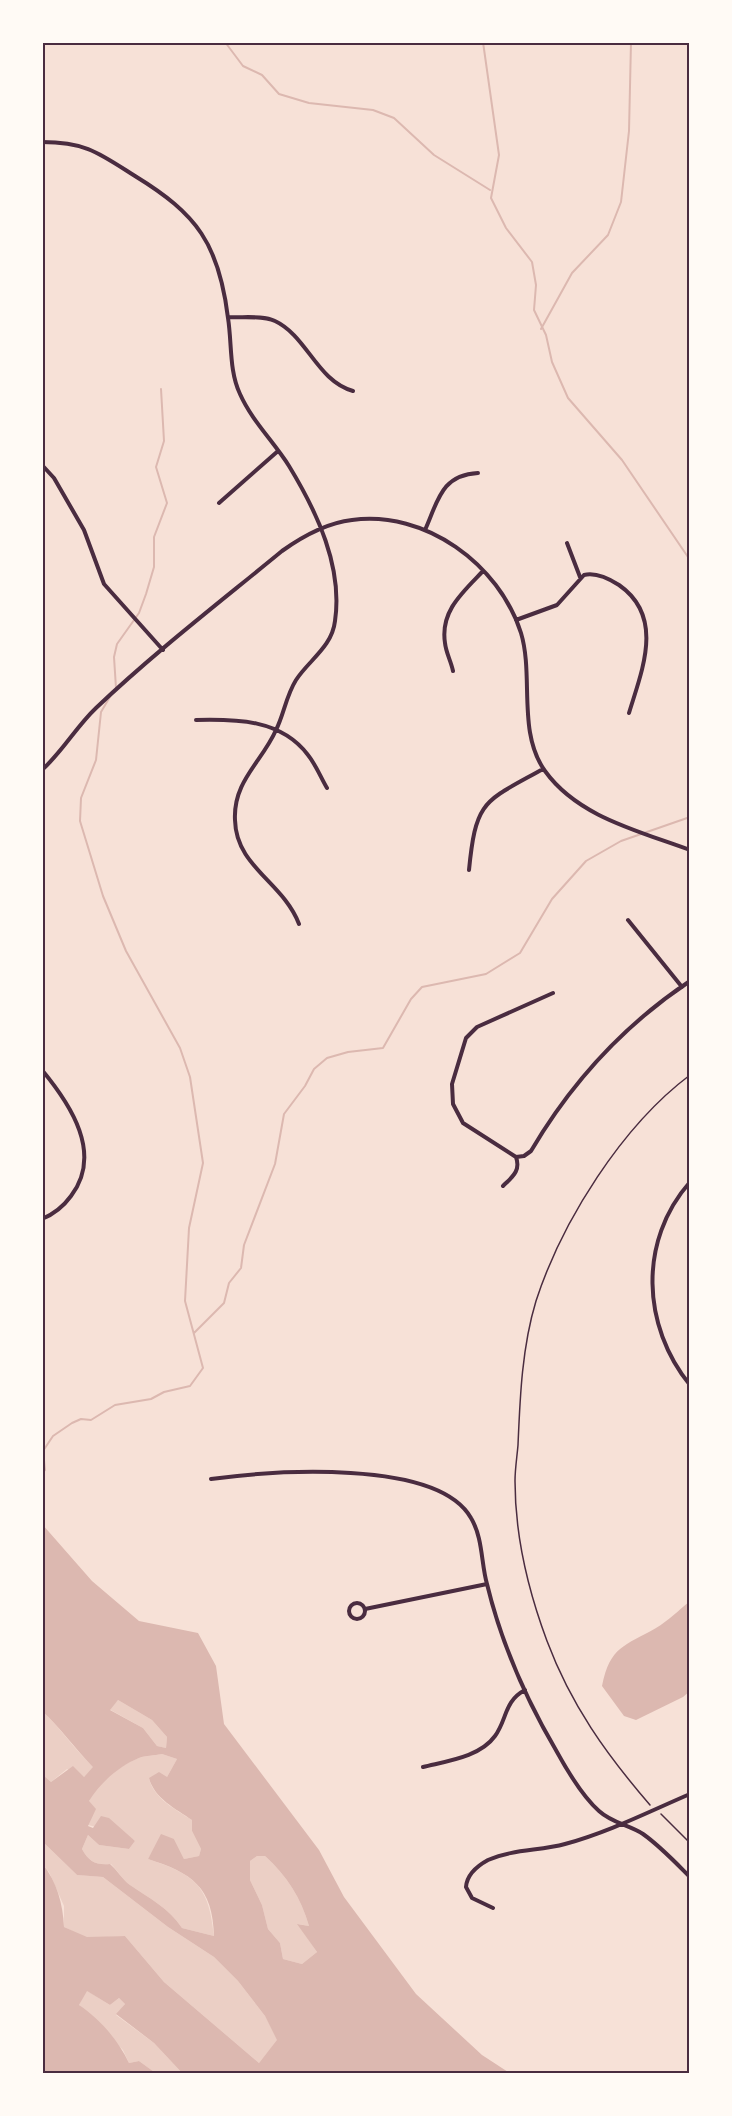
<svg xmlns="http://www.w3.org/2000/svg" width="732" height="2116" viewBox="0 0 732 2116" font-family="Roboto,sans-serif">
<rect width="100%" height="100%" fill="#f7e1d7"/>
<!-- green -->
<path fill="#ebcfc5" d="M118 1700 152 1720 167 1737 166 1748 157 1746 143 1728 109 1709Z
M42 1711C61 1728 74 1750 94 1767L84 1777 67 1769 51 1782 42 1774Z
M162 1754 177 1759 167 1777 149 1778C153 1798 176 1810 192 1820V1831L201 1849 199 1856 184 1859 174 1839 160 1840 148 1859C196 1875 209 1886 214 1936L182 1928C169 1908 149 1898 130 1885 123 1880 117 1870 111 1864 96 1865 89 1862 82 1849L88 1835 99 1845 129 1849 135 1841 125 1834 88 1825C88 1818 87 1808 89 1801 95 1783 122 1764 139 1758 146 1755 154 1756 162 1754Z
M42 1841 77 1875 103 1877 168 1927 214 1957 238 1981 265 2016 278 2040 259 2063 164 1982 125 1936 87 1938 64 1927V1906L49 1872 42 1863Z
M257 1856H265C287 1876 301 1898 309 1926L298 1924 317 1952 302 1964 283 1959 280 1943 268 1929 262 1905 250 1880V1861Z
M86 1990 110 2005 119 1998 125 2004 116 2015 154 2043 183 2074H157L139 2061 129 2063 123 2050 79 2005Z"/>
<!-- water -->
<path fill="#dcb8b0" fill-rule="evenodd" d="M42 1524 92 1581 139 1621 198 1633 216 1666 224 1724 319 1850 344 1897 416 1994 482 2055 511 2074H183L154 2043 116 2014 125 2004 119 1998 110 2005 87 1991 79 2005C100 2019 118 2040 129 2063L139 2061 157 2074H42V1863C57 1882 63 1904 64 1927L87 1937 125 1936 164 1982 259 2063 277 2040 265 2016 238 1981 214 1957 168 1927 103 1877 77 1875 42 1841V1774L51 1782 73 1766 84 1777 93 1767C75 1749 61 1728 42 1711ZM118 1700 152 1720 167 1737 166 1748 157 1746 143 1728 110 1710ZM162 1754 177 1759 167 1777 159 1772 149 1778C154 1798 176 1809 192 1820V1831L201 1849 199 1856 184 1859 174 1839 161 1834 148 1859C192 1873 213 1887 214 1936L182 1928C169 1908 149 1898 130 1885 123 1880 117 1870 110 1864 96 1865 89 1862 82 1849L88 1835 99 1845 129 1849 135 1841 109 1818 101 1816 93 1828 88 1826 96 1809 89 1801C100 1783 119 1766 139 1758 146 1755 154 1756 162 1754ZM257 1856H265C287 1876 301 1898 309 1926L297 1924 317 1952 302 1964 283 1959 280 1943 268 1929 262 1905 250 1880V1861Z
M690 1601V1691L683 1697 636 1720 624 1716 602 1686C610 1646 625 1646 656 1628 668 1621 679 1610 690 1601Z"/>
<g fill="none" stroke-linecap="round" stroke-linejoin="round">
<!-- stream -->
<path stroke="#dcb8b0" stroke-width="2" d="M225 42 243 66 262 75 279 94 309 103 373 110 394 118 434 155 490 190
M483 42 499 155 491 198 506 228 532 262 536 285 534 310 546 335 552 362 568 398 622 460 690 560
M541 329 572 273 608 235 621 202 629 131 631 42
M116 688 114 657 117 644 139 613 146 594 154 567V537L167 503 156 467 164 441 161 389
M194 1333 224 1303 229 1283 241 1268 244 1245 275 1164 284 1114 305 1086 314 1069 327 1058 348 1052 383 1048 411 999 422 987 486 974 520 953 552 899 586 861 621 841 690 817
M42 1474 45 1470 43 1451 53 1436 72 1423 81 1419 91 1420 115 1405 151 1399 164 1392 190 1386 203 1368 185 1301 189 1228 203 1163 190 1077 180 1048 126 951 103 896 80 821 81 798 96 760 101 712 111 695"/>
<!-- path -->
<path stroke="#4a2c40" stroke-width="1.5" d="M650 1805C606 1754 571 1705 547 1641 528 1590 515 1535 515 1481 515 1469 517 1457 518 1445 520 1397 522 1347 536 1301 562 1221 622 1126 690 1075
M661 1814 690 1843"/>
<!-- minor -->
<path stroke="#4a2c40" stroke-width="4" d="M42 142C86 142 99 153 135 176 197 214 219 244 228 318 232 343 229 371 240 394 252 421 274 442 289 466 317 512 343 567 335 621 332 647 309 660 296 680 286 696 284 714 276 730 262 762 233 781 235 820 236 867 283 882 299 924
M228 317C242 318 263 315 275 321 307 336 317 381 353 391
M42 465 54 478 84 530 104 584 163 650
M219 503 278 451
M425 530C438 501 441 475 478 473
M567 543 580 577
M516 620 557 605 584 575C596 572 608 578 619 585 665 617 642 670 629 713
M453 671C451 661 446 653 445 643 440 611 463 592 483 571
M196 720C236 719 281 719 308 755 316 765 321 778 327 788
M42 770C63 751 76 727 96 708 155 652 220 602 282 551 303 536 326 523 352 520 425 510 499 564 521 633 534 676 517 732 545 771 578 817 639 831 690 850
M469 870C476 799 484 802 543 769
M628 920 682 987
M42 1070C71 1105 103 1154 71 1196 63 1207 54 1214 42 1219
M516 1157 524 1156 531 1151C571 1083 624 1025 690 981
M516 1157 463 1123 453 1104 452 1084 466 1038 477 1027 553 993
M690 1182C638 1241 642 1326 690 1385
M503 1186C512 1177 521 1171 516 1157
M211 1479C271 1471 437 1458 471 1518 483 1538 481 1563 487 1584 501 1642 527 1701 557 1752 568 1772 582 1796 599 1811 612 1823 629 1825 643 1834 660 1846 675 1862 690 1877
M349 1611a8 8 0 1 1 16 0a8 8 0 1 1-16 0Z
M365 1609 487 1584
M423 1767C447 1761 480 1757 495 1736 507 1720 504 1701 525 1690
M493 1908 472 1898 466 1887C467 1874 477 1866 488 1860 513 1849 540 1851 565 1844 609 1832 648 1812 690 1794"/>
</g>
<!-- border -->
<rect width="732" height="2116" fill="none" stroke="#fffaf5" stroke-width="87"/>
<rect x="44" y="44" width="644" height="2028" fill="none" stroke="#4a2c40" stroke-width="2"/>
</svg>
